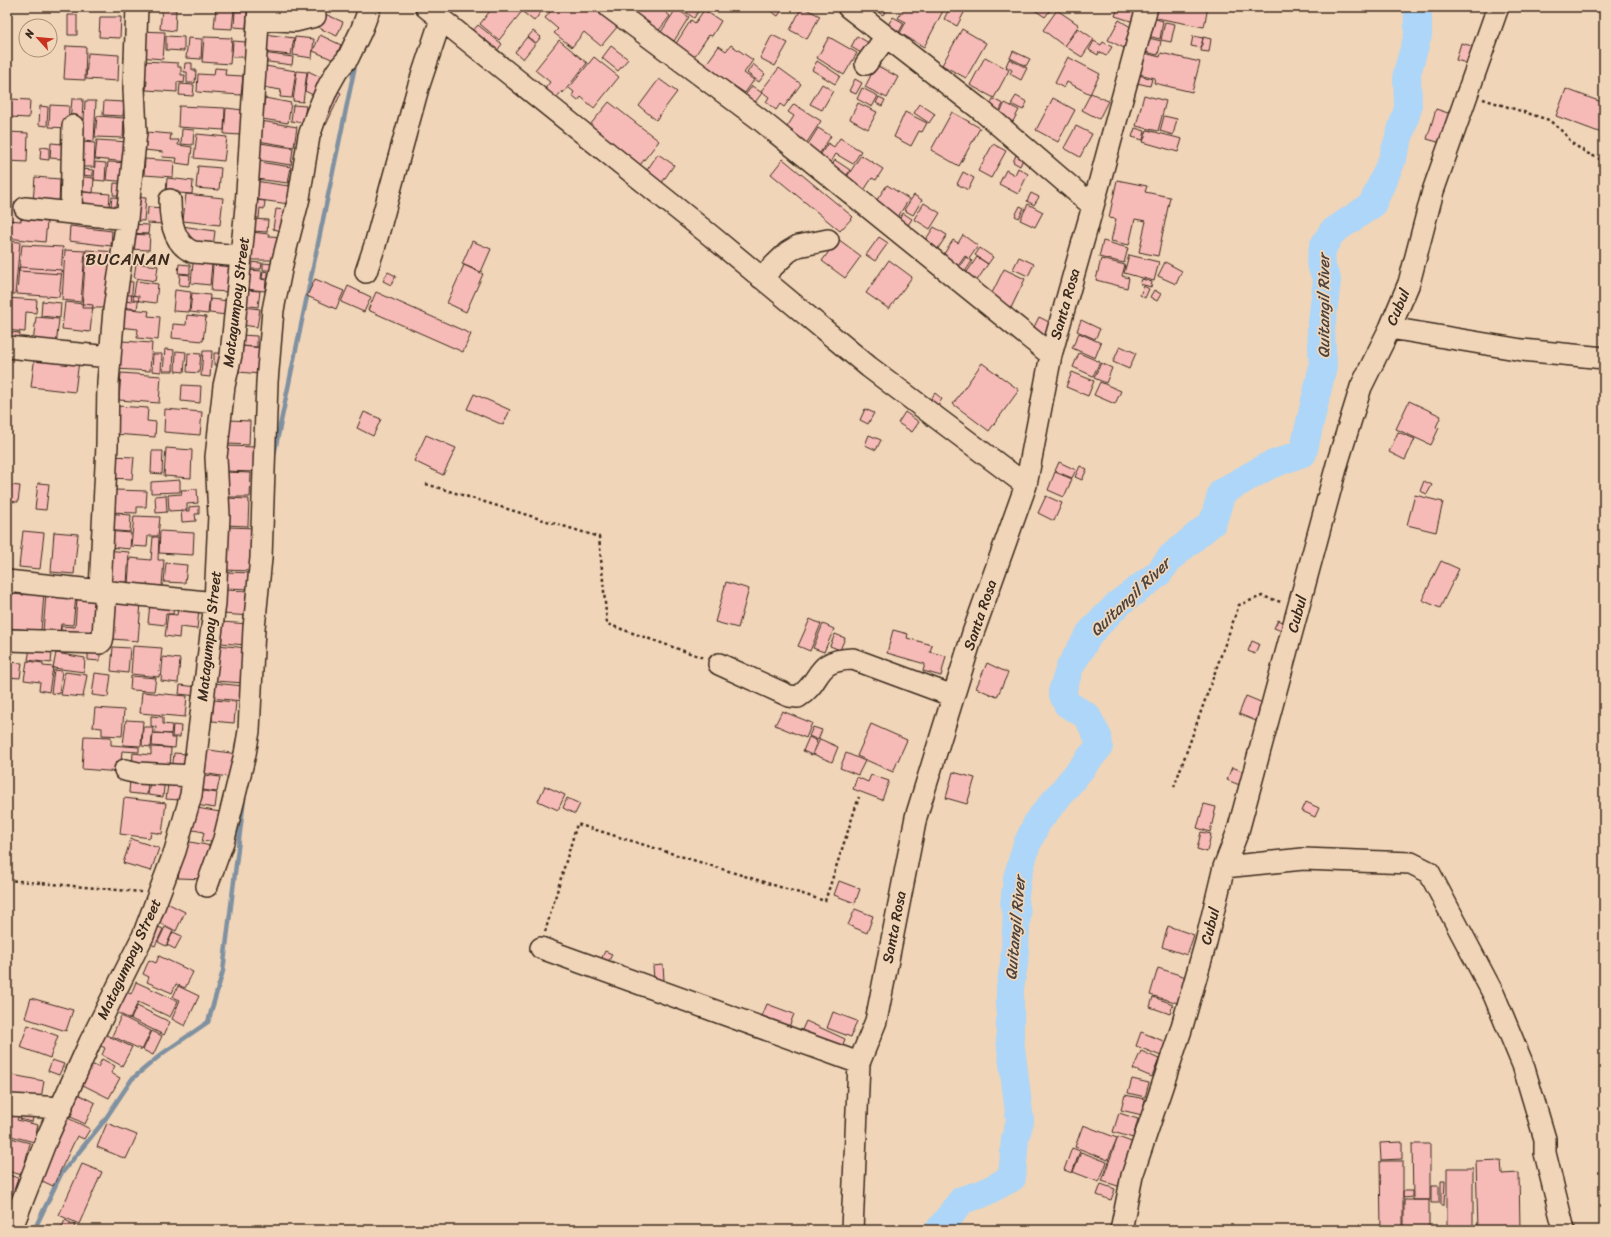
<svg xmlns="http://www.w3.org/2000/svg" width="1611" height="1237" viewBox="0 0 1611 1237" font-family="Sriracha,sans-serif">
<rect width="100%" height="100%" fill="#f1d5b8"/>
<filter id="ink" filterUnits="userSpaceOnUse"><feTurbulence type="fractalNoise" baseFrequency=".025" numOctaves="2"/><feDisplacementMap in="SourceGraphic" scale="8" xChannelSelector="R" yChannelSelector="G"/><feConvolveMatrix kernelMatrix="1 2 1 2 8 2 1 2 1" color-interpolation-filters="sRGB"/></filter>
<g filter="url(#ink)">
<!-- built -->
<path fill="#f3cdb8" d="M7 199 123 212 115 304 7 296Z"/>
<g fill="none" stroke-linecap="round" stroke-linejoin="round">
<!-- stream -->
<path stroke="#7f91a1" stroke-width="4.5" d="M274 455 356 61
M37 1224 61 1174 104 1121 132 1079 163 1053 208 1022 223 971 244 799"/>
<!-- river -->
<path stroke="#add6f8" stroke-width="28" d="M939 1230 962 1200 982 1194 1012 1178 1015 1138 1020 1121 1010 1039V988L1014 964 1017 913 1014 905 1017 878 1027 844 1038 821 1099 747 1098 737 1087 716 1067 704 1062 692 1070 667 1090 633 1118 604 1158 574 1171 557 1213 522 1222 492 1268 466 1303 453 1323 366 1321 330 1327 280 1320 263 1323 247 1332 232 1372 205 1392 160 1408 108 1407 73 1418 35V7"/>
</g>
<!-- building -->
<path fill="#f7bbb7" stroke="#3b2a1e" d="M216 7 234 9 232 29 214 28Z
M493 7H519L523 10 499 40 480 24Z
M529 7H545L534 21 524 13Z
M554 7H594L618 26 601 46 584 32 572 47 554 33 558 29 545 18Z
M626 7H659L670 16 653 38Z
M682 7H701L694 18 681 9Z
M770 7H784L778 16 769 10Z
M802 7 820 16 807 39 790 30Z
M870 7H888L883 15Z
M905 7H936L943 11 924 47 900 33 906 22 898 18Z
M950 7H962L966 9 957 26 944 19Z
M1030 7H1049L1051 9 1045 17Z
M1153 7H1208L1204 27 1151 17Z
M1118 8 1136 13 1134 22 1115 16Z
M162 9 176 10 175 31 160 29Z
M676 9 689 17 674 41 661 32Z
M704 10 721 21 712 36 709 35 692 60 673 48 691 20 695 23Z
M1057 10 1079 25 1064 46 1043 30Z
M235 11H247L246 28 234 27Z
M325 14 343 22 337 36 319 28Z
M68 15H77V35H68Z
M100 17H121L120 38 99 37Z
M893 17 904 23 898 34 886 28Z
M1152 18 1163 21 1160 39 1148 36Z
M1119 20 1134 29 1124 48 1108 40Z
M1165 22 1175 24 1171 42 1161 40Z
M478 25 502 44 496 52 471 33Z
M1078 28 1094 39 1082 57 1065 46Z
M962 29 986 43 966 78 942 65Z
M138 31 165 32 163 59 139 57Z
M533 31 541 37 536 43 528 37Z
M264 34 294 38 291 55 262 52Z
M320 35 341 45 334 60 313 51Z
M772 35 788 43 775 66 760 58Z
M166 36 184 37V51L166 50Z
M857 36 869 43 863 54 851 47Z
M1193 36 1203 38 1201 48 1191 46Z
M204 37 232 38 230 64 202 62Z
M295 37 314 39 312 58 293 55Z
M527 37 535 44 523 59 515 52Z
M829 37 857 53 844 75 817 58Z
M1203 37 1211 39 1209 52 1201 51Z
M188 38 202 39 201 59 186 58Z
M1149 38 1161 41 1158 55 1145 52Z
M559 40 587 63 563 93 562 91 551 104 540 95 550 82 535 70Z
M233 41 246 42 245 57H232Z
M1094 41 1101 45 1103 42 1112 47 1106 56 1099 52 1098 55 1089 50Z
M1461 43 1479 48 1474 65 1456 60Z
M731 45 753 60 744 73 754 80 745 93 715 73 712 77 702 70 719 46 726 51Z
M66 46 86 47 85 80 64 79Z
M611 46 628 59 618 71 602 58Z
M1013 51 1030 59 1026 66 1010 58Z
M88 53 119 55 118 81 86 79Z
M262 53 293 57 292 65 261 61Z
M1144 53 1160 57 1161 53 1200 62 1192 92 1154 83 1155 78 1139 74Z
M594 57 619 77 594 108 581 97 578 101 572 96 574 92 569 88Z
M985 57 1009 70 994 98 970 85Z
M1068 57 1100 74 1090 94 1067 82 1064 88 1055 83Z
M1009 59 1027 68 1021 80 1010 74 1012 70 1006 66Z
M144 61 178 63V67H181V75H185L184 83 177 82V92L146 90 147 81H143Z
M817 61 840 76 835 84 812 70Z
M185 63H192V70H196L195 83H187V72H184Z
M753 64 765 74 759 82 747 73Z
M876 65 898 77 887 98 865 87Z
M265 66 296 71 292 98 280 97 281 90 262 87Z
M215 68 226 69 225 75 243 76 241 95 197 92 198 74 214 75Z
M779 68 801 84 784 107 780 104 776 110 766 102 769 97 761 91Z
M297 71 307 72 303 102 293 101Z
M308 71 329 81 319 98 305 91Z
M1139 75 1152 79 1150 86 1137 83Z
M659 79 677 92 656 120 639 106Z
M855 79 862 83 856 94 849 91Z
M180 84 194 85 193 96 179 95Z
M822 84 833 91 822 110 810 104Z
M752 86 762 93 753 105 743 98Z
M862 88 878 96 872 107 857 99Z
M333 89 341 93 326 125 317 120Z
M1566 89 1604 103V134L1556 116Z
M1091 93 1108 101 1099 119 1082 110Z
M1144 95 1166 101 1158 131 1136 126Z
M1016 96 1027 102 1023 110 1011 104Z
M879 97 885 100 882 106 876 103Z
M265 98 291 103 288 123 262 119Z
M1053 98 1075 110 1058 142 1036 130Z
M10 99 30 100 29 118 9 117Z
M72 99H83L82 123 70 122Z
M993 99 1003 104 997 116 987 110Z
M85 101H96L94 141 83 140Z
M104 101 124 102 123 116 103 115Z
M609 102 659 141 640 165 590 125Z
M858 103 877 112 868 129 850 119Z
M1005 103 1019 110 1011 125 997 118Z
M794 104 821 121 804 147 785 130 794 116 788 112Z
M920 104 935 114 929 123 914 113Z
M50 105 69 106 68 128 49 127Z
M293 105 306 106 303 123 291 121Z
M40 106 48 107 47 126 39 125Z
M179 106 225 108 224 130 178 127Z
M226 108 243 110 241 135 224 134Z
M1436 109 1454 115 1445 144 1427 139Z
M905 112 927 123 922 132 919 131 911 146 894 137Z
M952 112 980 128 959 166 931 150Z
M97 116 124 118 123 138 95 137Z
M1164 116 1177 119 1173 135 1160 131Z
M261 121 297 127 294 147 258 141Z
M1076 126 1092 134 1080 157 1064 148Z
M818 128 831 136 818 156 805 149Z
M1135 128 1145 131 1143 140 1132 137Z
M182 129 194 130 193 145 181 144Z
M1147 130 1182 139 1178 152 1143 142Z
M7 132 28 133 27 162 8 161Z
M146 132 171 134 170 140H179L178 145 192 147 190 165 176 163 177 158 162 157 163 152 144 150Z
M197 134 227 137 224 161 194 158Z
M840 138 861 151 853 164 836 154 826 170 815 163 828 143 834 147Z
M97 140 129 142 128 162 95 159Z
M82 142 95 143 94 167H80Z
M51 143 63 144 62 159 50 158Z
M260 143 293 148 291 165 258 160Z
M993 144 1006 151 991 178 978 171Z
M41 147 49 148V160L40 159Z
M1017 153 1024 157 1020 166 1013 162Z
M658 154 674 165 661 184 645 173Z
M861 155 883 169 876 180 872 178 861 195 843 183Z
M145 159 174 161 173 177 144 175Z
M783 159 853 217 840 231 771 174Z
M835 160 850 170 844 180 829 170Z
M95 162 106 163 105 181 94 180Z
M108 162 130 163 129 182 106 180Z
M259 162 291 167 288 183 256 179Z
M198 166 221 168 219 190 196 188Z
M1018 168 1028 174 1018 194 999 184 1006 170 1015 175Z
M80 169 93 170V176L80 175Z
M963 172 974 178 968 190 957 184Z
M75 176 94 178 93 193 74 191Z
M35 177 60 179 59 204 33 202Z
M167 178 193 181 192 194 166 192Z
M1117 180 1147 186 1145 192 1170 197 1158 256 1139 252 1146 221 1135 219 1129 245 1111 241 1116 219 1109 218Z
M255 181 289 186V181L298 182 289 204 253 199Z
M114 183 128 184 127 196 113 195Z
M887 185 909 199 894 223 874 204Z
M74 191 110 194 109 208 73 206Z
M1031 193 1039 197 1034 205 1027 201Z
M186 194 223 198 220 225 183 221Z
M914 195 922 200 913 215 904 210Z
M112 197 125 198 124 215 110 214Z
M131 197 146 198 144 221 129 220Z
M255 200 265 201 264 209 260 208 259 218H252Z
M924 203 940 213 930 229 914 219Z
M1028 204 1043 212 1035 227 1020 220Z
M1020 206 1024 208 1019 218 1015 216Z
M148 207 166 208 164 224 147 223Z
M276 209 285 210 282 231 273 229Z
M903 213 912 219 903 233 894 227Z
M21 219 47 222 45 242 7 238V220L21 221Z
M252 219 268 220 267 232 252 231Z
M127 224 149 225 148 234 127 233Z
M70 226 112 231 111 246 69 241Z
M182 226 215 231 213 247 182 243Z
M934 227 947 235 933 256 920 248Z
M251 232 269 234V236L287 237 279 260H249Z
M129 234 150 235 149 250 128 249Z
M963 235 978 246 969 259 965 256 953 273 938 263 953 240 958 243Z
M879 237 888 243 875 261 866 255Z
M838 239 861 256 845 278 822 261Z
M7 241 20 242 15 294H7Z
M472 241 491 249 481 272 462 264Z
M1103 241 1128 248 1124 263 1099 257Z
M22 245 63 247 61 274 19 271Z
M980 248 993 257 988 264 975 255Z
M65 250 85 251 81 302 62 300Z
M86 250 118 252 111 308H82Z
M1129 255 1159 262 1154 281 1124 273Z
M966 257 972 261 961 278 954 274Z
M977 257 988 264 976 282 963 278Z
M1019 257 1034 264 1028 276 1013 269Z
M1101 259 1125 265 1122 276 1129 278 1127 288 1096 280Z
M889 260 912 277 889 309 866 293Z
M248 262 262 263 261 269H247Z
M1165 262 1182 271 1176 284 1158 276Z
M136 263 158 266 156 281 134 278Z
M193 263 212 264 210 285 191 283Z
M263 263 273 264V270H263Z
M179 264 190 265V274L178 273Z
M213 265 233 266 231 292 211 291Z
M464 265 483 274 466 312 447 303Z
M19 267 62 270 59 297 17 294Z
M1004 269 1025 279 1011 308 990 297Z
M248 270 262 271 261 279 266 280 265 291 246 289Z
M263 271 268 272V279H262Z
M388 272 396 276 391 285 383 281Z
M180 274 190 275 189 286 179 285Z
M315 279 344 291 336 309 307 296Z
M1142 279 1152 282 1151 287 1140 284Z
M124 281 133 282 131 302 121 300Z
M136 281 158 284 156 303 133 300Z
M348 286 371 297 364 312 341 302Z
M1144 286 1149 289 1145 298 1140 295Z
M175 290 191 292 189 312 173 311Z
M244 290 260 291 258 307 242 305Z
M1154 290 1161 294 1157 301 1150 297Z
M376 292 471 334 463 352 368 310Z
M192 293 210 295 208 314 190 312Z
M121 294 139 296 137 309 120 307Z
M7 298 37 300 36 313 26 312 25 332 7 330Z
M210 299 229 301 227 315 209 313Z
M42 301 61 303 60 318 41 316Z
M65 302 93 305 90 332 62 329Z
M244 307 260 309 257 327 242 325Z
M121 308 149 311 148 316 160 317 158 340 137 338 138 329 118 327Z
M187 315 206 317 203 341 172 338 173 324 186 325Z
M36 317 59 319 56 346 33 343Z
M1039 317 1051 323 1042 341 1030 335Z
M1081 320 1100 329 1095 339 1077 331Z
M7 332 20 333 19 344 7 343Z
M1079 333 1101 343 1095 358 1072 348Z
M241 335 257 336V347L241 346Z
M122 341 152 343 150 371 115 369Z
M241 346 263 348 260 374 239 372V367H235Z
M1120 346 1136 353 1129 369 1113 362Z
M165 349 174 350 173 371H163Z
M176 351 186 352 184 372 175 371Z
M203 351H212L210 377 201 376Z
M188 353 201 354 199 373 187 372Z
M214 353H221L220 365H214Z
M1079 353 1100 362 1093 376 1073 367Z
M153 354H162L161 372 152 371Z
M35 355 79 361 75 392 31 387Z
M982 363 1019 390 989 431 953 404Z
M1101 363 1112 368 1106 383 1094 378Z
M1072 372 1094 381 1088 396 1066 387Z
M121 373 161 376 159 403 119 400Z
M1100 382 1121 391 1115 404 1094 395Z
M182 385 201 386 200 403 181 401Z
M935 393 942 399 934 410 927 405Z
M474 394 510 410 503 425 467 409Z
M1409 401 1441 416 1436 427 1439 428 1431 445 1396 429Z
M117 406 148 408 147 421 156 422 155 437 114 434Z
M165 409 202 412 200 435 164 432Z
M865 409 874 413 868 424 860 420Z
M364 412 381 419 373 436 357 428Z
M905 412 919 422 912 432 898 423Z
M229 420 250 421 249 445 228 444Z
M1398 432 1415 439 1405 460 1389 452Z
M426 435 456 448 443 475 414 461Z
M869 435 881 440 876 450 865 445Z
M224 446 257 447V472L223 471Z
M166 448 192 450 191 478 164 476Z
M152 451H163L162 474 151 473Z
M111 456 134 457 132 479 109 478Z
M1059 462 1076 470 1072 478 1055 471Z
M1080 466 1087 469 1082 480 1075 477Z
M224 472 251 473 250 497H223Z
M1055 472 1072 479 1064 497 1048 490Z
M180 480V492L151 493V482Z
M1424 481 1432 485 1427 494 1420 491Z
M38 483 49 484 46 510 35 509Z
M9 485 20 486 18 502 7 501Z
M197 489 198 503 187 504V510L169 511 168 495 182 494 181 490Z
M115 490 147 491 146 507H137V513L108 512Z
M166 495 167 512 156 513 155 496Z
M1415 495 1443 502 1436 532 1407 525Z
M1046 496 1062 503 1054 521 1038 513Z
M226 498 249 499 248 526 225 525Z
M199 506V514H195L196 521 182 522 181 511H189V507Z
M106 513 131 515 130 532 105 530Z
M134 516 160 517 158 536H148L147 547 131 546Z
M227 527 256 528 254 571 223 570Z
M23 531 44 533 40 569 19 567Z
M106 531 131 533 130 549 108 547Z
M160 531 194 533 193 555 159 553Z
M54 532 78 534 74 574 51 572Z
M153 537H159L158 560H164L162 586 128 584 130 558 151 560Z
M105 550 129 552 127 584 103 582Z
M1441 561 1459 569 1440 608 1422 600Z
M166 563 187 565 185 583 164 582Z
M225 572 254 573 253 589 224 588Z
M726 582 749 589 738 628 715 622Z
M224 590 252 591 250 616 223 614Z
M25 591 44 593 41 631 8 628 11 594 24 595Z
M46 594 76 596 73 625 61 624 60 633 43 632Z
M77 599 104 601 101 638 61 635V626L75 627Z
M115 600 141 602 138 641 112 639Z
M150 604 174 607 173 614H166L165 625 148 623Z
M178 607 199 610 197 629 180 627 179 638 165 636 168 614 177 615Z
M810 619 821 624 810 651 798 646Z
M1278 620 1286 623 1282 631 1274 628Z
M222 622 248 624 247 645 221 643Z
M823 624 834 629 824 652 813 648Z
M893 630 908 634 907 638 932 645 930 652 946 656 941 676 923 671 925 664 887 653Z
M835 634 845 638 840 650 830 646Z
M1252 641 1259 644 1255 654 1248 651Z
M217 645 248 648 245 683 214 681Z
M133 646 162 648 159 677 131 674Z
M113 647 130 648 128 673 111 671Z
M30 648 52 652 51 663 28 660Z
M88 650 100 651V661L88 660Z
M56 653 85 658 84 672 53 668Z
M163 657 180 659 178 683 161 681Z
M27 661 43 663V666L53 667 49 692 39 690 40 682 24 680Z
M8 662 22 663 20 678 7 677Z
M987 663 1008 673 997 697 976 688Z
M54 670 62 671 59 694 51 693Z
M65 672 87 675 83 697 61 695Z
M95 673 111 675 108 697 92 695Z
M131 676 156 678 154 691 130 690Z
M212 683 245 686 243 701 210 698Z
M180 685 198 687 197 696 179 694Z
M142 692 187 696 185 717 140 713Z
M1246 696 1263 703 1256 721 1239 714Z
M214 700 236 702 234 723 212 721Z
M95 708 124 710 122 736 102 735V728L93 727Z
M782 711 812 723 806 738 775 725Z
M151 716 163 717V724L172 725 171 734 155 733 156 727 151 726Z
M126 720 143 721 141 746 123 745Z
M871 724 907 740 893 772 857 756Z
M173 725 181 726 180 737H172Z
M143 727H153L151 747 142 746Z
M813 727 822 730 818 740 809 736Z
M153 733 171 734V738H176L175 748 152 746Z
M84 736 111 737V745L139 747V752L122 751 120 772 82 769Z
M809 737 817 741 812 755 803 751Z
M820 739 838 747 832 762 813 754Z
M151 747 171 748 170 771 132 768 133 753 151 755Z
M203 749 237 754 234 778 196 772Z
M174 753 187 754 185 774 172 772Z
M846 753 865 761 858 775 840 768Z
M1232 767 1247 773 1242 786 1227 780Z
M953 772 975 778 967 804 946 798Z
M198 774 220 777 217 792 195 789Z
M871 775 889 781 882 800 853 789 857 777 868 782Z
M151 776 165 777 163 797 148 795Z
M169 777 182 779 180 800 166 799Z
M130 779 148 780 147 795 129 793Z
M545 786 565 795 558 810 538 801Z
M198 790 217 793 215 808 196 805Z
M124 798 166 803 162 834 151 832 150 838 120 834Z
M567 798 580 804 575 814 563 808Z
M1306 802 1319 808 1315 817 1302 811Z
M1204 804 1216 807 1210 832 1197 828Z
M191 807 226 813 217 840 202 842 204 832 188 829Z
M1201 832 1211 834 1207 852 1197 849Z
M131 839 159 848 151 871 123 863Z
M185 841 217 847 207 879 178 878Z
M839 881 860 889 855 903 834 895Z
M167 903 185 912 176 931 158 922Z
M855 909 873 916 867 933 848 925Z
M156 926 163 929 155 946 148 943Z
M1168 926 1194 935 1187 955 1162 947Z
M165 927 173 931 166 946 158 942Z
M173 932 182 936 175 949 167 945Z
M605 951 612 954 607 966 600 962Z
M159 956 193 972 185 988 176 984 172 993 147 982 149 977 143 974 149 960 156 963Z
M663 965 664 980 654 981 653 966Z
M1158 968 1186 977 1178 1003 1150 995Z
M136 982 178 1001 170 1017 138 1002 130 1019 116 1012 126 992 131 994Z
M178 986 199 996 185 1026 172 1019 180 1000 173 997Z
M1153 997 1173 1004 1170 1014 1150 1007Z
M31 998 73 1010 66 1031 25 1018Z
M767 1004 794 1014 787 1032 760 1021Z
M137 1006 170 1022 164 1035 131 1019Z
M833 1012 857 1021 851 1037 827 1028Z
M121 1016 151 1031 142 1050 112 1036Z
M806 1021 845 1039 840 1052 801 1032Z
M28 1025 58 1036 50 1058 20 1047Z
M152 1031 162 1036 153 1055 143 1050Z
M1141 1032 1166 1042 1161 1056 1136 1046Z
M104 1034 132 1047 122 1066 102 1055 105 1048 99 1045Z
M1141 1051 1159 1059 1152 1077 1133 1069Z
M102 1059 115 1066 111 1073 120 1078 109 1098 81 1084 91 1064 98 1067Z
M52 1060 64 1064 59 1075 48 1071Z
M7 1074 44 1081 40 1104 8 1098 10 1087 7 1086Z
M1132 1079 1149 1083 1145 1097 1128 1093Z
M76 1093 95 1103 85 1124 65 1114Z
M1125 1095 1145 1099 1142 1115 1121 1110Z
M22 1111 34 1114 32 1122 20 1119Z
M7 1112 19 1115 17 1120 38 1125 34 1142 7 1135Z
M1119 1113 1138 1119 1133 1138 1113 1132Z
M66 1117 90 1129 84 1139 77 1136 53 1186 38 1179Z
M107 1123 137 1135 126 1159 97 1147Z
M1083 1125 1117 1138 1108 1160 1075 1147Z
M7 1137 30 1143 22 1175 7 1171Z
M1118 1137 1134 1143 1118 1186 1102 1181Z
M1402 1142V1159L1381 1160 1380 1143Z
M1412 1144H1430V1200H1413Z
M1072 1148 1080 1151 1072 1173 1064 1170Z
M1081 1152 1107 1162 1099 1182 1073 1172Z
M1501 1160 1502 1174 1519 1173 1520 1230H1478L1476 1161Z
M1380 1161H1403V1230H1381Z
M82 1164 102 1172 79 1224 59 1215Z
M1447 1168H1473V1230H1447Z
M9 1175 18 1178 12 1197 7 1195V1180Z
M1441 1181H1445L1444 1205H1441Z
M1101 1184 1115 1189 1111 1200 1097 1195Z
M1431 1186H1439V1203H1431Z
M1403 1191H1412V1197L1403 1198Z
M1404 1200H1429V1230H1404Z
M65 1220 75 1225 73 1230 61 1229Z"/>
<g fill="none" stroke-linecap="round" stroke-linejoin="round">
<defs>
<path id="minor" d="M426 7 710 235 869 367 1026 485
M609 7 758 118 1051 355
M848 7 981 110 1093 206
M258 19 295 21 315 16
M866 64 886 37
M170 200C170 219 173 244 193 252L241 256
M25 208 127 219
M71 213 73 126
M366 272 375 245 418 88 441 19
M761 278 788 252 798 246 828 240
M1390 328 1522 350 1604 358
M7 347 110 357
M7 581 215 603
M100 590 107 445 108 382 114 310 127 219 136 132 134 88 137 7
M9 640 100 643 102 641 103 636 106 591
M719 664 789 696 798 697C824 681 812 660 853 659L953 696
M125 770 138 773 193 776
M1224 867 1303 859 1411 863 1429 872 1494 995 1523 1065 1545 1139V1153L1564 1230
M207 886 224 839 245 754 249 731 254 628 261 558 267 382 273 310 283 260 299 198 309 136 317 113 328 87 337 71 348 58 361 31 370 7
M541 948 859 1063
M10 1105 62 1108
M11 1230 47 1138 90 1042 143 936 175 851 191 795 215 603 219 515 216 457 224 386 231 355 246 207 259 7
M852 1230 859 1063 876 1021 916 817 973 633 1026 485 1051 355 1093 206 1147 7
M1121 1230 1132 1176 1181 1030 1206 942 1224 867 1238 831 1338 461 1361 387 1390 328 1409 283 1433 191 1498 7"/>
</defs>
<!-- minor casing -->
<use href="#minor" stroke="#3b2a1e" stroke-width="24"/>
<!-- path -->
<path stroke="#3b2a1e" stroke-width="2.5" stroke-dasharray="3 3" stroke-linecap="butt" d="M1483 99 1549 120 1563 132 1573 144 1587 153 1604 161
M426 484 599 537 607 624 704 658
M1174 787 1239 605 1262 596 1281 602
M7 880 141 892
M545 932 577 824 825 901 859 797"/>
<!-- minor -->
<use href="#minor" stroke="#f1d5b8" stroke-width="21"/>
</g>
</g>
<g text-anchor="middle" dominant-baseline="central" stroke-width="3.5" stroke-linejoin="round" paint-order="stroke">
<!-- street labels -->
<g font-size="15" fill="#3b2a1e" stroke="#f1d5b8">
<text transform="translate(236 302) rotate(-83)">Matagumpay Street</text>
<text transform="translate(1065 304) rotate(-74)">Santa Rosa</text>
<text transform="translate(1398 307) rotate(-67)">Cubul</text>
<text transform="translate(1297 614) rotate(-75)">Cubul</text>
<text transform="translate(980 615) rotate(-71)">Santa Rosa</text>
<text transform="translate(209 636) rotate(-84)">Matagumpay Street</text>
<text transform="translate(1210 926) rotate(-76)">Cubul</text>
<text transform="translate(894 927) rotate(-79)">Santa Rosa</text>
<text transform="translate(129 959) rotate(-65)">Matagumpay Street</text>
</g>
<!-- water labels -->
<g font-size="16" font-style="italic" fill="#4c443f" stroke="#f1d5b8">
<text transform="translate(1323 306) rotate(-90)">Quitangil River</text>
<text transform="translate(1130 597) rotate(-44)">Quitangil River</text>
<text transform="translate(1015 928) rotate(-85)">Quitangil River</text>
</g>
<!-- quarter labels -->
<g font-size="17" letter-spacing="1" fill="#3b2a1e" stroke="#f1d5b8">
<text x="128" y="259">BUCANAN</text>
</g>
</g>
<!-- margin -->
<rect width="1611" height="1237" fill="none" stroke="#f1d5b8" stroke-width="24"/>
<rect x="12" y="12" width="1587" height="1213" fill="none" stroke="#3b2a1e" stroke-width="1.5" filter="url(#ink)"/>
<!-- north arrow -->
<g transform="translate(38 38) rotate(297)"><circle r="19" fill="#f1d5b8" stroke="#a8917a"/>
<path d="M0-3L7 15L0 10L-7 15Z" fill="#c8321e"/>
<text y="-6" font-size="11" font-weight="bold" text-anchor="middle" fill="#3b2a1e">N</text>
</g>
</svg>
